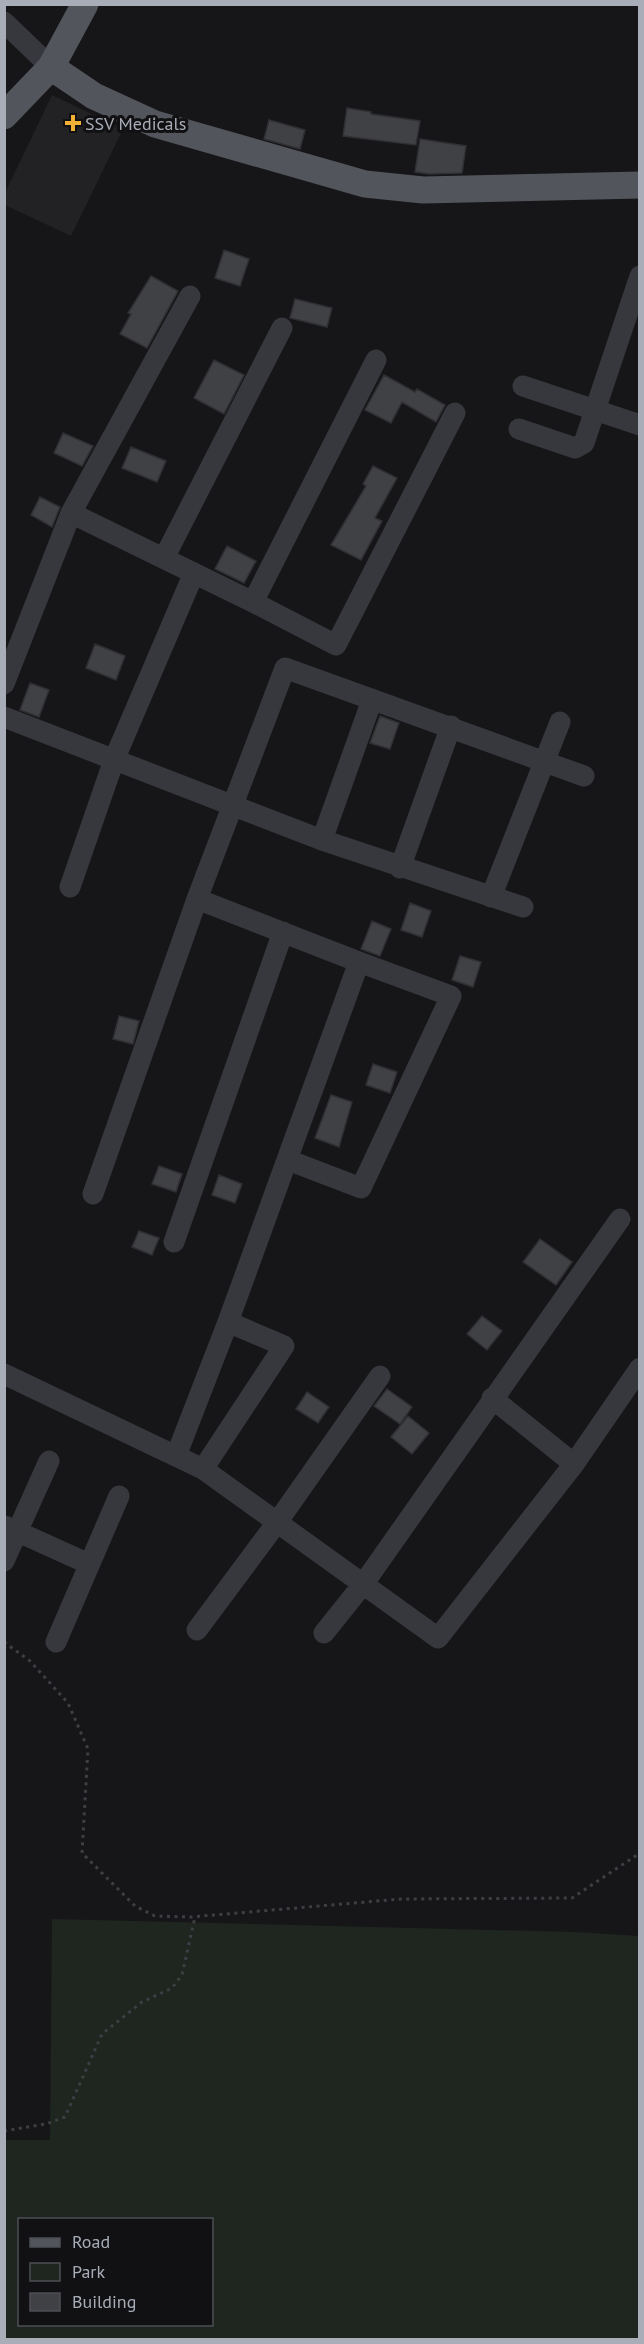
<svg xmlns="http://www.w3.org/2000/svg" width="644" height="2344" viewBox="0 0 644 2344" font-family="'PT Sans',sans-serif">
<rect width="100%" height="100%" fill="#161618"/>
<!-- built -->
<path fill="#222225" d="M52 95 123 129 71 236 5 205V193Z"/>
<!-- green -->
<path fill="#1e261f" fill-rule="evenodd" d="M52 1919 575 1932 639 1936V2339H5V2140H50ZM20 2220H212V2324H20Z"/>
<!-- building -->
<path fill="#404145" stroke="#303034" stroke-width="1.5" d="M347 108 371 112V114L420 121 416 145 343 136Z
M269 120 305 130 300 149 264 139Z
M420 139 466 146 462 173 430 174 415 172Z
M224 250 249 259 240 286 215 278Z
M151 276 178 291 147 348 120 334 131 314 128 313Z
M295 299 332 308 327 327 290 318Z
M214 360 244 375 224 414 194 398Z
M384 375 415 392 417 389 445 405 436 422 402 402 391 423 365 410Z
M63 433 93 446 82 466 54 453Z
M131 447 166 461 157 482 122 468Z
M373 466 397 478 375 518 382 521 361 560 331 545 366 486 363 484Z
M40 497 60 507 52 527 31 515Z
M227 546 256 561 244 583 215 569Z
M95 644 125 656 116 680 86 668Z
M30 683 49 690 39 717 20 710Z
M380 716 399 723 390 749 370 743Z
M410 903 431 911 422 937 401 930Z
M372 921 391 929 380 956 361 949Z
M460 956 481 962 473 987 452 980Z
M119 1016 139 1021 133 1044 113 1039Z
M373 1064 397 1072 390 1093 366 1085Z
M331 1095 352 1102 339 1147 315 1138Z
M159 1166 182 1174 176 1192 152 1184Z
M219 1175 242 1184 235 1203 212 1195Z
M139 1231 159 1238 152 1255 132 1247Z
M540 1239 572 1262 556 1285 523 1262Z
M482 1316 502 1331 487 1350 467 1334Z
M387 1389 412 1407 400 1424 374 1406Z
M307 1392 329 1407 318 1423 296 1409Z
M408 1416 429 1433 412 1454 391 1437Z"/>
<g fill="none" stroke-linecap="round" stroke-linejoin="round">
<!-- path -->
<path stroke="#3d3f44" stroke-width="3" stroke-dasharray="3 4.5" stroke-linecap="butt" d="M4 1642 30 1661 68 1703 88 1749 82 1853 135 1906 155 1916 191 1917 401 1899 572 1898 640 1853
M4 2131 46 2124 65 2117 102 2034 142 2002 172 1988 182 1975 195 1917"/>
<!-- minor -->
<path stroke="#37383d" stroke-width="21" d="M4 22 51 67
M523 386 640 425
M519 429 575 448 584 443 640 276
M71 513 253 602 336 645 455 413
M164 558 282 328
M253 602 376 360
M4 684 71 513 190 296
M4 717 322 840 523 907
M322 840 372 700
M400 868 451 726
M70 887 114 760 194 573
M491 897 560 722
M197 899 359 962 451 996 361 1188 288 1160
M93 1194 197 899 285 668 584 776
M174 1242 283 932
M4 1374 203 1469 438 1638 574 1464 640 1368
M492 1398 574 1464
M176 1456 228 1322 359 962
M203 1469 284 1346 228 1322
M5 1526 89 1564
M4 1561 49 1461
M197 1630 278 1521 380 1376
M324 1633 364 1583 620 1219
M56 1642 119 1496"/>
<!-- major -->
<path stroke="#53555c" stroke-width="27" d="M51 67 94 96 155 124 365 184 423 190 640 185
M4 116 51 67 85 4"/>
</g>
<!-- markers -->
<path fill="#f2b134" stroke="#111113" stroke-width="2" d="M70 114h6v6h6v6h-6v6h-6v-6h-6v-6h6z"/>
<g text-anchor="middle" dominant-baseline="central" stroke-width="6" stroke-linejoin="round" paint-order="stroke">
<!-- poi labels -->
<g font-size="18" fill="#a8adb8" stroke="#111113" text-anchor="start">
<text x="85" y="123">SSV Medicals</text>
</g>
</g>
<!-- border -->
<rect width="644" height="2344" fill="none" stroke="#a8adb8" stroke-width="12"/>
<!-- legend -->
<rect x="18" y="2218" width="195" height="108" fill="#111113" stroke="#4d4f55" stroke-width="1.5"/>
<rect x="30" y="2238" width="30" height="9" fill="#53555c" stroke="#4d4f55" stroke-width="1.5"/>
<text x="72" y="2248" font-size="18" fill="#a8adb8">Road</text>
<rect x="30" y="2263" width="30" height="18" fill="#1e261f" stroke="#4d4f55" stroke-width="1.5"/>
<text x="72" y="2278" font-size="18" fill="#a8adb8">Park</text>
<rect x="30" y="2293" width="30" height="18" fill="#404145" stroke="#4d4f55" stroke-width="1.5"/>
<text x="72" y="2308" font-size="18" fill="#a8adb8">Building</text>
</svg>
